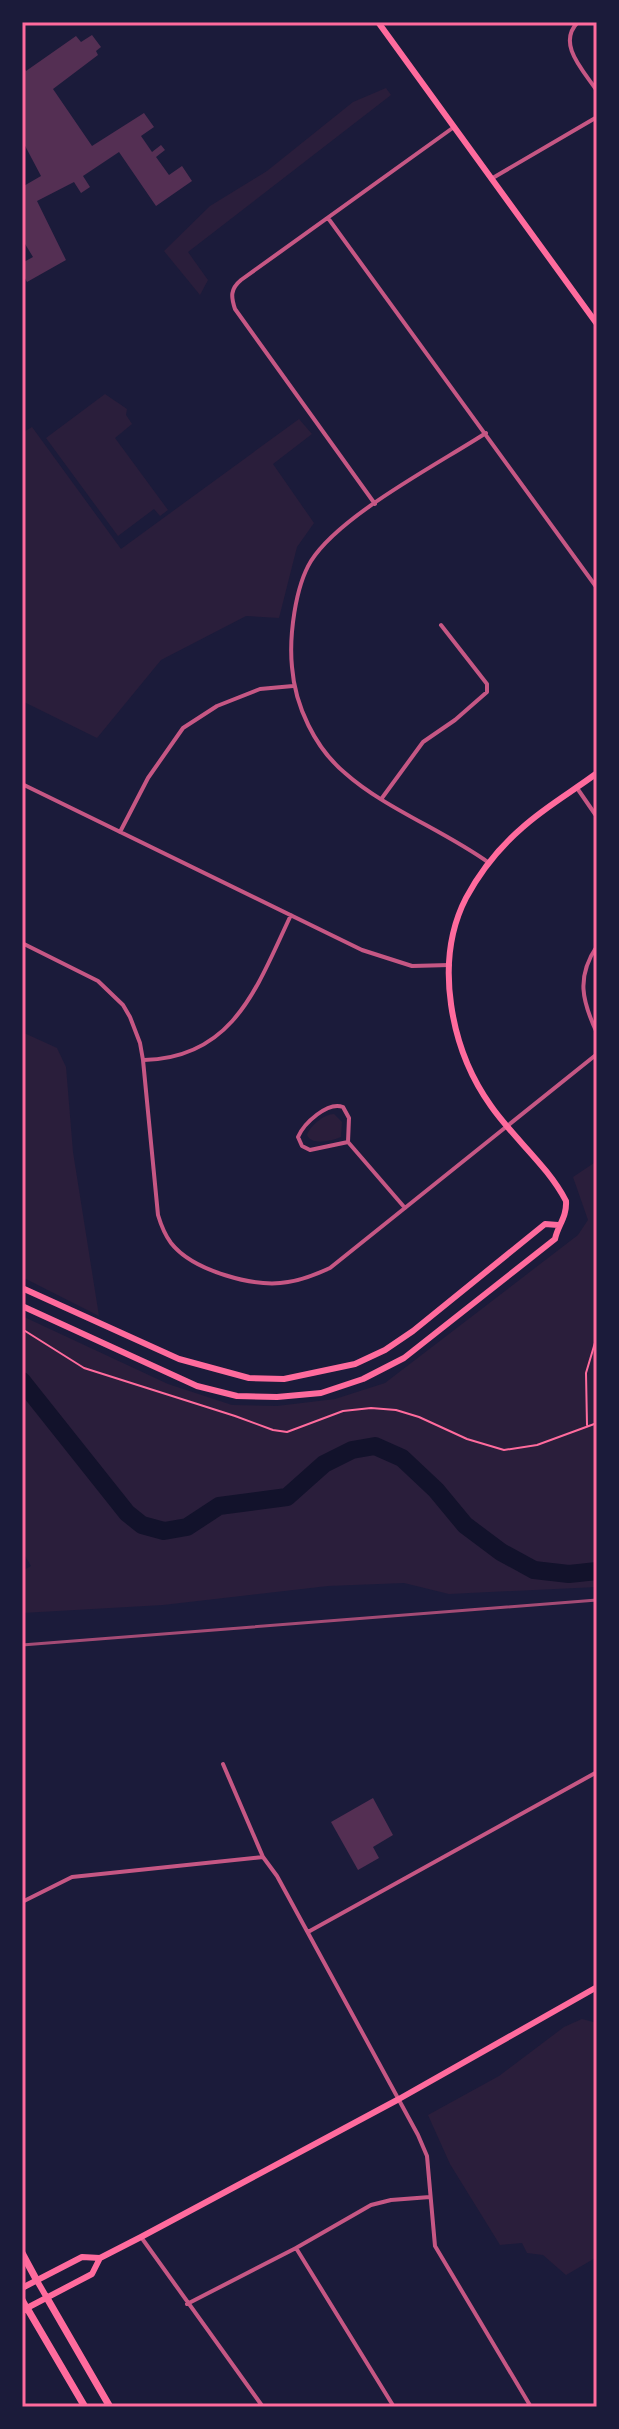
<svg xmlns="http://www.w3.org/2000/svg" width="619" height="2429" viewBox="0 0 619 2429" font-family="Barlow,sans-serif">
<rect width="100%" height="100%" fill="#1b1b3a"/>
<!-- green -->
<path fill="#2a1e3b" d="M386 88 391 95 188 252 208 280 200 295 164 251 210 206 267 171 353 102Z
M105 394 127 409 126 415 132 424 115 438 168 510 160 516 154 509 118 536 46 438Z
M299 419 312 434 273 464 314 523 297 547 279 618 246 616 161 660 97 738 22 701V433L32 427 121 549Z
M22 1032 57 1048 66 1067 73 1152 99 1316 22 1277Z
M334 1114 342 1122 341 1137C331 1141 312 1146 307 1135 310 1126 324 1114 334 1114Z
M597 1161V1587L449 1594 404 1583 328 1586 163 1605 22 1613V1571L31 1566 22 1551V1316L168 1384 232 1405 277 1406 335 1399 385 1383 578 1235 588 1220 573 1177Z
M582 2019 597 2023V2257L566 2275 543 2255 527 2253 522 2243 500 2245 450 2164 428 2115 499 2076 564 2027Z"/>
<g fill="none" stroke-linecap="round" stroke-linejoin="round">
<!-- river -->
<path stroke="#12122b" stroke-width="18" d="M22 1381 127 1513 142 1525 164 1531 187 1527 219 1506 287 1497 324 1464 352 1450 375 1446 402 1458 436 1490 465 1525 501 1552 534 1570 569 1574 597 1571"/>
</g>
<!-- building -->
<path fill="#542f53" d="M92 35 101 47 96 51 98 55 53 89 92 146 144 113 154 127 141 136 152 152 161 145 165 150 156 157 169 175 182 166 192 181 156 206 119 152 83 176 90 187 81 193 74 182 37 201 66 260 27 282 22 273V263L33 257 22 239V187L41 176 22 140V65L26 71 76 36 81 42Z
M373 1798 393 1835 373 1847 379 1858 358 1870 331 1822Z"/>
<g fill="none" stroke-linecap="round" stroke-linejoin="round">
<!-- path -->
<path stroke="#ff6b9d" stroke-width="2" d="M22 1329 84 1368 235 1416 273 1430 287 1432 343 1411 371 1408 396 1410 419 1417 467 1439 504 1450 537 1445 597 1423
M587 1425 586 1373 597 1336"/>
<!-- minor -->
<path stroke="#c65784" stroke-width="4" d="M578 22C556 44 584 71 597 91
M491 179 597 117
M328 218 597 588
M486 433C438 464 340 515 311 561 295 587 289 637 292 667 295 706 315 748 345 773 384 808 445 831 489 863
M375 504 235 309C231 297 230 289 241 280L454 127
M22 784 362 950 412 966 450 965
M577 788 597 817
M382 798 423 742 455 720 487 692V684L441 625
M120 832 148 778 183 728 217 706 260 689 293 686
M22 943 98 981 123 1005 130 1017 140 1043 143 1060 158 1215C161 1225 165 1235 171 1243 193 1271 255 1288 288 1282 303 1280 317 1274 330 1268L597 1054
M597 946C576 977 582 1001 597 1033
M144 1060C235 1058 258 984 291 915
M348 1142 310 1150 302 1146 298 1137C304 1123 328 1101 343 1107L349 1118 348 1142 405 1208
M223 1764 263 1857 277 1876 418 2135 427 2156 435 2246 531 2407
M22 1902 72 1877 263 1857
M308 1932 597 1772
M141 2237 263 2407
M296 2248 394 2407
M187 2304 296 2248 371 2205 391 2200 430 2197"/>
<!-- secondary -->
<path stroke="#ff6b9d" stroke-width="6" d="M378 22 597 324
M22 1288 179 1359 249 1378 284 1379 355 1364 385 1350 413 1331 545 1224 558 1225
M22 1306 197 1386 237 1396 277 1397 321 1393 363 1379 404 1358 555 1239C558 1225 567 1217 566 1201 548 1166 514 1139 491 1106 451 1050 433 962 466 898 480 872 501 846 523 827 545 807 573 791 597 773
M36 2279 47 2298
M22 2288 82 2257 100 2258 141 2237 399 2099 597 1987
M22 2299 27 2308 92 2274 100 2258"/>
<!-- primary -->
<path stroke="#ff6b9d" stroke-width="7" d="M22 2253 36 2279
M47 2298 110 2407
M22 2311 27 2308 85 2407"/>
<!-- rail -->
<path stroke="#a44b75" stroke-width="3" d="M22 1645 597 1600"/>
</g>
<!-- border -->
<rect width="619" height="2429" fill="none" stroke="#1b1b3a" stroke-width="48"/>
<rect x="24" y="24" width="571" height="2381" fill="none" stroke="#ff6b9d" stroke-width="3"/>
</svg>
